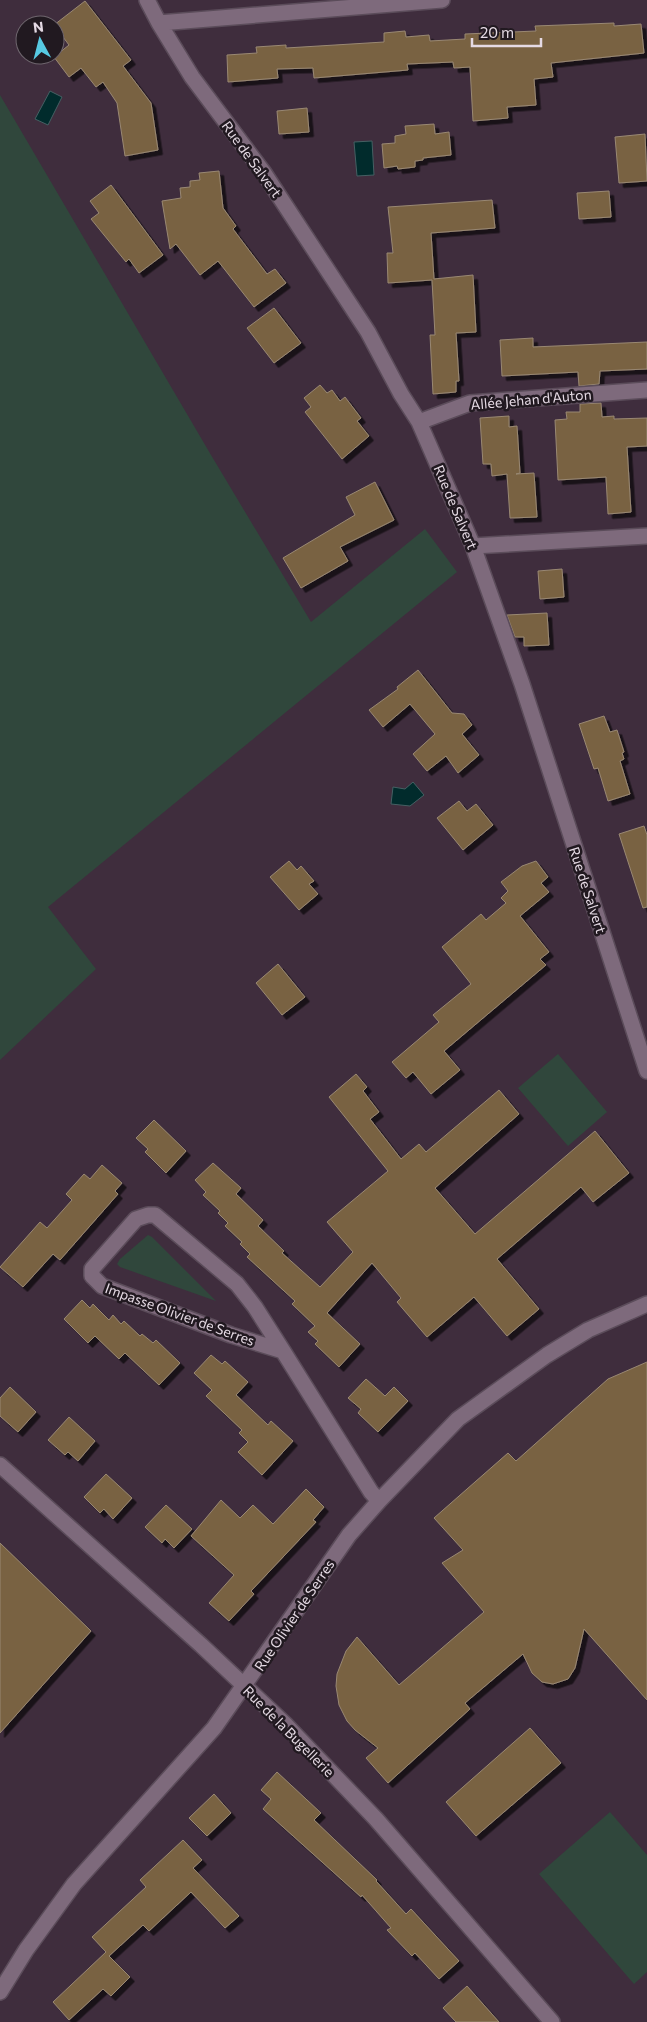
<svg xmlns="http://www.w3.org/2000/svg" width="647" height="2022" viewBox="0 0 647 2022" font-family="Commissioner,sans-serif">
<defs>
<filter id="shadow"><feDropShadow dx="4.5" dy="4.5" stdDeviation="0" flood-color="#0009"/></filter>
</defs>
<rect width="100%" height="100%" fill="#3f2d3d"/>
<!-- green -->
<path fill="#30473c" d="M0 95 211 455 311 622 425 529 457 572 48 907 96 969 0 1060Z
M558 1054 607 1112 568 1146 518 1088Z
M148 1235 152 1237 216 1301 120 1267 117 1264 120 1259Z
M610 1812 647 1855V1972L634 1984 539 1874Z"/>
<!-- water -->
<path fill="#012b2c" stroke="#456063" d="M50 91 62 97 48 125 35 119Z
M372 141 374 175 357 176 354 142Z
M413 782 424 795 410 806 391 804 393 787 405 789Z"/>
<!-- building -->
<path fill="#796242" stroke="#998873" filter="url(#shadow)" d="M85 1 131 60 123 66 151 103 158 150 125 156 117 103 103 82 96 87 81 68 69 77 54 57 69 45 54 25Z
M614 23V26L641 24 644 53 551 63 553 77 534 79 536 105 507 107 508 118 473 121 470 67 454 68 453 62 407 64 408 70 314 78 313 68 277 69 278 78 228 82 227 55 257 53 256 47 286 45V48L384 42V33L405 31 406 37 429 35 430 41 465 39V34L536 31 535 26Z
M307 108 309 132 279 134 277 111Z
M434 124 435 134 449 132 451 155 423 158V160L415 161V167L398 169 397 166 384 168 382 144 395 143V136L406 134 405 126Z
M645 134 647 181 619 183 615 137Z
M219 171 223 208 236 226 233 229 267 274 275 269 286 283 254 307 218 261 200 275 176 244 170 249 162 201 181 198 180 188 190 187V181L200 180 199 173Z
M111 185 163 255 139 273 129 259 126 262 91 219 99 213 90 201Z
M609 191 611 217 579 219 577 193Z
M492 200 495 228 431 233 434 279 473 275 476 332 456 333 459 381H456V392L433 394 430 335H435L432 280 388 283 387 253H393L388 207Z
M274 308 301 343 274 363 247 328Z
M533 338V347L647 342V369L600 371 599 384 579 386 578 372 502 376 500 340Z
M320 385 327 393 332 390 340 401 345 397 361 418 357 421 369 436 342 459 305 412 311 407 304 398Z
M601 403 602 417 614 416V419L647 418V446L627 447 631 512 608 514 606 477 558 480 555 420 567 419 566 412H580V404Z
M509 416V427L517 426 520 473 516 474 534 473 537 517 510 518 507 474 492 476 491 464H483L480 418Z
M375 482 394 520 340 547 348 561 301 588 283 558 355 515 346 497Z
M562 569 564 597 540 599 538 571Z
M547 613 549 645 524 646V637H515L507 615Z
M418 670 452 713 464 714 472 725 462 734 479 755 458 773 446 756 427 771 413 754 435 734 410 704 383 727 369 710 398 689 397 687Z
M604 716 610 732 617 730 624 752 622 753 624 759 620 761 630 794 608 801 598 768 594 769 579 724Z
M459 801 467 811 476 804 493 825 463 850 437 818Z
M644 826 647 835V907L643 908 619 834Z
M289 861 297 870 301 866 314 881 309 884 318 894 299 910 270 877Z
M536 861 548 877 541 883 549 892 520 916 549 952 540 959 546 965 444 1051 460 1070 431 1094 413 1072 406 1078 392 1062 439 1022 433 1015 471 984 442 947 481 914 486 920 506 903 501 898 508 891 501 882 522 866Z
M278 964 305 997 282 1015 256 983Z
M356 1074 367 1087 363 1091 379 1112 370 1119 401 1159 419 1144 426 1152 499 1090 519 1114 435 1188 475 1234 595 1131 629 1173 593 1202 581 1187 497 1259 539 1309 507 1336 474 1297 427 1337 397 1302 401 1298 372 1263 327 1313 360 1344 339 1367 315 1344 318 1341 308 1332 315 1326 292 1304 295 1301 247 1257 250 1254 240 1244 242 1242 225 1226 228 1223 218 1213 220 1211 203 1195 206 1192 195 1180 213 1163 241 1188 236 1194 263 1220 258 1226 284 1251 282 1253 320 1287 353 1252 327 1222 388 1171 329 1097Z
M154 1120 186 1151 166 1173 145 1152 148 1149 136 1138Z
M102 1165 122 1183 115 1191 118 1194 60 1260 53 1254 23 1287 0 1267 40 1222 47 1228 72 1200 66 1194 84 1174 90 1179Z
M82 1300 90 1308 93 1304 109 1320 113 1315 121 1324 124 1321 140 1336 142 1334 153 1343 156 1340 180 1363 159 1385 125 1353 119 1359 95 1336 88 1343 64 1319Z
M211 1355 222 1364 225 1361 248 1382 236 1395 268 1425 271 1421 293 1441 262 1475 238 1452 248 1442 239 1433 242 1430 206 1396 212 1390 194 1373Z
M647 1362V1700L584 1629 575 1668 568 1679 553 1684 542 1682 532 1673 523 1654 465 1703 470 1709 388 1783 366 1758 378 1748 355 1730 347 1721 339 1705 336 1686 337 1674 346 1651 357 1637 399 1685 484 1612 442 1563 463 1550 434 1518 508 1453 516 1461 608 1379Z
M366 1379 385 1396 394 1387 408 1401 378 1432 358 1413 361 1409 348 1398Z
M10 1387 36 1412 18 1432 0 1416V1398Z
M69 1417 95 1441 78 1461 68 1452 65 1455 48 1440Z
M106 1474 132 1498 113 1519 104 1509 100 1513 84 1497Z
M306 1489 324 1507 313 1520 316 1522 251 1591 254 1594 229 1621 209 1603 234 1575 191 1536 221 1500 240 1518 253 1505 273 1524Z
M166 1505 192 1529 174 1548 165 1539 162 1543 145 1527Z
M0 1543 91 1631 0 1733Z
M530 1728 561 1763 476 1836 446 1802Z
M277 1772 321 1813 314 1820 377 1880 376 1881 406 1914 411 1909 459 1961 439 1979 415 1953 412 1956 387 1930 391 1928 362 1895 361 1897 263 1809 271 1799 261 1790Z
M214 1794 231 1813 207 1836 189 1818Z
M183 1840 202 1860 193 1868 239 1916 225 1928 191 1892 149 1931 143 1925 109 1956 130 1977 111 1996 103 1989 69 2020 53 2002 106 1952 92 1937 146 1887 140 1880Z
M467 1986 499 2022H456L443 2008Z"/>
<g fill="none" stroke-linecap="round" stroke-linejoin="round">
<defs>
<path id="minor" d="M147 0 159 23 192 77 264 173 368 332 401 394 419 422 473 546 522 684 647 1071
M159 23 442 0
M419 422 470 403 647 390
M473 546 647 536
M283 1351 255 1307 237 1284 155 1215H148L136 1219 92 1269V1276L102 1286 231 1335 283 1351 371 1492 379 1501
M0 1465 201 1645 285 1724 376 1819 552 2022
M0 1992 26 1950 74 1884 214 1728 349 1535 379 1501 458 1419 547 1355 588 1330 647 1304"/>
</defs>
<!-- minor casing -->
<use href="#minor" stroke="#5b4c5a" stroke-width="18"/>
<!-- minor -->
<use href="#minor" stroke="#7e6a7c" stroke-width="15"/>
</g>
<g text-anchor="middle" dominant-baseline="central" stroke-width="5" stroke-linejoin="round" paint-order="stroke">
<!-- street labels -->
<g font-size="14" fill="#e5dae4" stroke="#211920">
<text transform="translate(252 159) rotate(54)">Rue de Salvert</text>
<text transform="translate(531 399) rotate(-5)">Allée Jehan d'Auton</text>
<text transform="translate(456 507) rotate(67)">Rue de Salvert</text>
<text transform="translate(588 890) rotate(72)">Rue de Salvert</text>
<text transform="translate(180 1314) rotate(20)">Impasse Olivier de Serres</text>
<text transform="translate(294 1615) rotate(-56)">Rue Olivier de Serres</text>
<text transform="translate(289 1731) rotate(45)">Rue de la Bugellerie</text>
</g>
</g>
<!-- north arrow -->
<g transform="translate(40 40) rotate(353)"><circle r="24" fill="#211920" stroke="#6f666e"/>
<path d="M0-4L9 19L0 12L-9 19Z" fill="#57c9e2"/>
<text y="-8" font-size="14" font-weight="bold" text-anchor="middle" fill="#e5dae4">N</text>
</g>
<!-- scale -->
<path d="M472 38v8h69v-8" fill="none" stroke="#e5dae4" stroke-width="2.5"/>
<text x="480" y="38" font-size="15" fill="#e5dae4" stroke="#211920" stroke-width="4" paint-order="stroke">20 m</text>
</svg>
